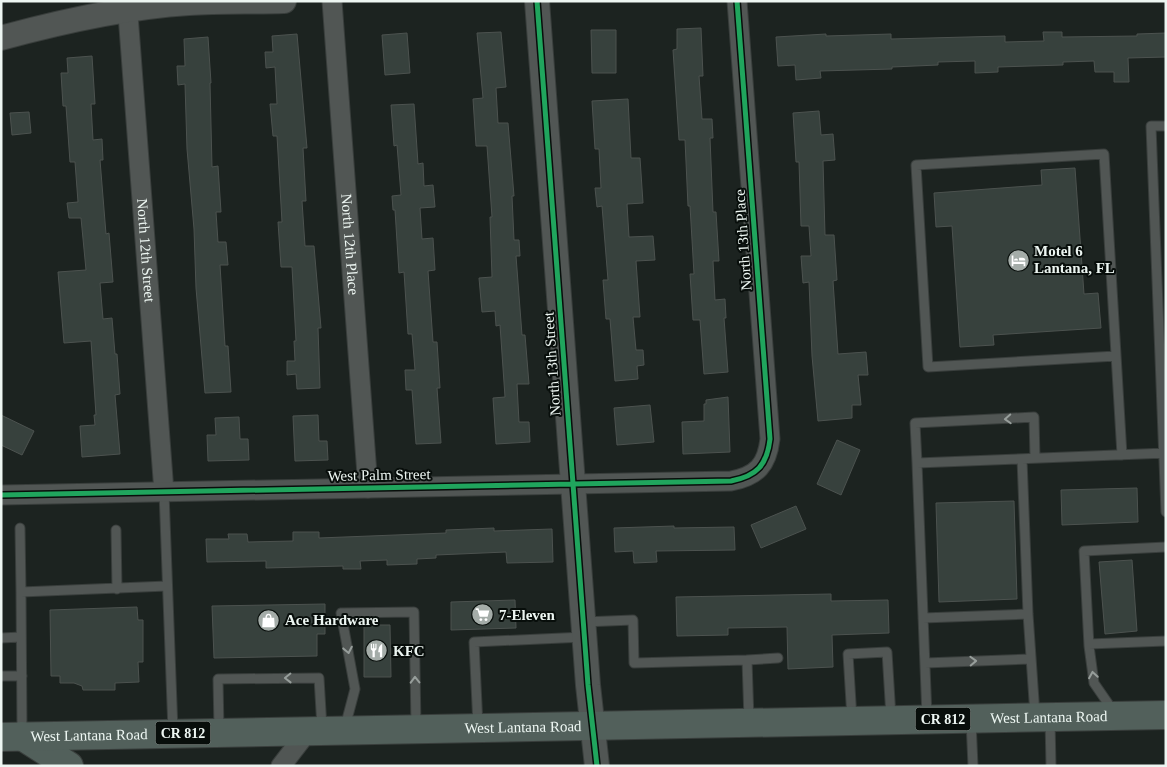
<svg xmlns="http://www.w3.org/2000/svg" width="1167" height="767" viewBox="0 0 1167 767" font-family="Georgia,serif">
<rect width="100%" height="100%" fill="#1c2320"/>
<!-- building -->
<path fill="#37413d" stroke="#4c524f" d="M701 28 703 76H699L702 119H712L713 138H710L713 212H716L719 261H713L715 300 725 299 726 318H724L728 372 704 374 700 320H693L690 274H694L690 206H688L685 140H679L673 50 677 49V29Z
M591 30H616V73H592Z
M501 32 506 87 496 88 498 123H508L514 196H512L514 240H519L520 256H516L522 335H525L529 384H517L519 422H529L530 442 496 444 493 398 505 397 500 325 496 326 495 311 482 312 479 278 492 277 490 217H492L487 146H476L473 99 483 98 477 33Z
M1043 32H1062V37L1137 36V34L1166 33V57L1128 58 1129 82H1114V72H1095L1094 61 1063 62V65L998 67V72L975 73V61L938 62V65L892 67V69L820 71 821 78 796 80 795 65 778 66 776 37 826 34V36L891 34V39L1005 36V42L1044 41Z
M407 33 410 73 385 75 382 35Z
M297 34 307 148H303L306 201H302L305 246H314L321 328H318L320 388 297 389 296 374 287 375V361H295L294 341H296L292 267H281L278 222H282L277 136H273L270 104H277L275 67 266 68 265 52H273L272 36Z
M208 37 211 83H210L212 167 218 166 221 212H216L218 242H226L228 265H220L225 346H228L231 392 205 393 196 288 194 229 187 149 185 84 178 85 177 66H185L184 39Z
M92 56 95 104H91L93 140 102 139 103 160H100L106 234 109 233 113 282 100 283 103 319 112 318 115 354H117L120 394 115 395 120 454 82 457 80 426 95 425 94 415H96L91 341 64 343 58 272 86 270 81 218H69L67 203 78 202 75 162H70L66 106H63L61 73H68L67 58Z
M628 99 631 158H640L643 203 627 204 629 237 653 236 655 260 636 261 640 317H633L636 350H643L644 365 637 366 638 379 615 381 610 319H606L603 280H608L602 206 597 207 595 188H601L599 149H595L592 101Z
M414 104 418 164 423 163 424 186 433 185 435 207 420 208 422 239 433 238 435 270 428 271 433 342H437L440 388H437L441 443 416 444 412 390H406L405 370H415L412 334H408L404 272 399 273 395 210H393L392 196 401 195 397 145 394 146 391 105Z
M819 111 821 135 833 134 835 160 823 161 825 235H834L837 280 833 281 838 354 866 352 868 375H858L861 405H852V418L818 421 812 356 809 282 803 283 801 256H811L809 226H801L799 162H796L793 113Z
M29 112 31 133 12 135 10 113Z
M1075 168 1084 294 1098 293 1101 328 993 335 994 345 960 347 952 226 936 227 934 193 1042 185 1041 170Z
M728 397 730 452 683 454 682 422 704 421V404H706V400Z
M650 405 654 442 617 445 614 408Z
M1 415 34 431 22 455 1 445Z
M318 415 319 441H327L328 460 295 461 293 416Z
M239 417 240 439H248L249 460 208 461 207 435H216L215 418Z
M837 440 860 450 841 495 817 484Z
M1137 488 1138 522 1062 525 1061 490Z
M1014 501 1017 599 939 602 936 503Z
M796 506 806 529 761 548 751 525Z
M674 526V528L734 527 735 550 656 551 657 562 634 563 633 551 615 552 614 528Z
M494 528V531L552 529 553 562 507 563 506 552 436 555V558L417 559V564L387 565V560L360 561 361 569H343V566L266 568V561L207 562 206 539H229L228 534H247L248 542 293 541V532H319V538L446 533V530Z
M1132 560 1137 631 1105 634 1099 562Z
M831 594V601L888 600 889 633 832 635 833 667 788 669 787 627 728 628V635L677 636 676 597Z
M515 600 516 628 451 630V602Z
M325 604V634H317V656L214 658 212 606Z
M137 607 138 620H143V662H138L139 682 115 683V690H83L82 686 74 683H60V676H51L50 610Z
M364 625H390L391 677H364Z"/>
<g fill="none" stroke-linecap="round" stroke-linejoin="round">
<defs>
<path id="service" d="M1166 126H1151L1166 512
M1116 356 928 367 916 165 1104 154 1122 455
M1022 459 1028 614 1035 715
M917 463 915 423 1034 417 1035 458
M164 492 173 731
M20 528 21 592
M116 530 117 589
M923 618 1028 614
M584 622 633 620 634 663 747 660 749 720
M1 638 21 637
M1089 644 1166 641
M747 660 778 658
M925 663 1031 659
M1 676H22
M1114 712 1094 683 1089 646 1084 551 1166 547
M927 717 917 463 1166 453
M852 719 848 654 887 652 891 717
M1050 720 1051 766
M971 721 973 766
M478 726 474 642 584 637
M345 727 355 689 341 613 414 612 416 726
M219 730 218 679 319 678 322 728
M22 732 21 592 167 586"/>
<g id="minor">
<path id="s1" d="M127 1 164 492"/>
<path id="s2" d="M332 1 368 488"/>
<path d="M1 495 731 481C757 476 767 465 770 439L737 1"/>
<path d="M281 766 308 731"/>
</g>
<path id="tertiary" d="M537 1 588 685 597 766
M1 38C63 21 125 7 189 3 220 1 252 2 284 1"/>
<g id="primary">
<path d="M22 736 69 766"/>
<path id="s3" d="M1 737 1166 715"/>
</g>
</defs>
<!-- service casing -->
<use href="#service" stroke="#393e3c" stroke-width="11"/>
<!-- minor casing -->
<use href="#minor" stroke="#393e3c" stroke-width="21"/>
<!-- tertiary casing -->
<use href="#tertiary" stroke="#393e3c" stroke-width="26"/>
<!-- primary casing -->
<use href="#primary" stroke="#393e3c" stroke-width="30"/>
<!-- service -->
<use href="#service" stroke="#515654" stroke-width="9"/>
<!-- minor -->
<use href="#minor" stroke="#515654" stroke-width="19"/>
<!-- tertiary -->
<use href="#tertiary" stroke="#515654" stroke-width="24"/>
<!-- primary -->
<use href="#primary" stroke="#52605b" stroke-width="28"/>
<defs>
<path id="cycleway" d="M537 1 588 685 597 766
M1 495 731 481C757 476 767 465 770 439L737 1"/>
</defs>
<!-- cycleway casing -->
<use href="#cycleway" stroke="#080e0b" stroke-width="8"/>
<!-- cycleway -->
<use href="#cycleway" stroke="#20a55d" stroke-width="5"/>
</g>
<!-- one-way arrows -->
<defs><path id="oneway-chevron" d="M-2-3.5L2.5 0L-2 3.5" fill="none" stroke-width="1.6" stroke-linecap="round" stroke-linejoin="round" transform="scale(1.25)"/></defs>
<g stroke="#979e9b">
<use href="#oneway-chevron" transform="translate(1008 419) rotate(177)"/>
<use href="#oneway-chevron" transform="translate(348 650) rotate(79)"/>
<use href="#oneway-chevron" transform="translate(973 661) rotate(-2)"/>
<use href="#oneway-chevron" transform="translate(1093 675) rotate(-99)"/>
<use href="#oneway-chevron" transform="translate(288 678) rotate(179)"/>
<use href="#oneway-chevron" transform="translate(415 680) rotate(-91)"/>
</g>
<!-- icons -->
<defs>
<symbol id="hotel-disc" viewBox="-11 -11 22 22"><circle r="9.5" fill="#a4aca8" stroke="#080e0b"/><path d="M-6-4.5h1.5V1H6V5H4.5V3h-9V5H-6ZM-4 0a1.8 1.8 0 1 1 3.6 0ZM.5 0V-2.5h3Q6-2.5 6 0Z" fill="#fff"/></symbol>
<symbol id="supermarket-disc" viewBox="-11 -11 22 22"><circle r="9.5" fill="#a4aca8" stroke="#080e0b"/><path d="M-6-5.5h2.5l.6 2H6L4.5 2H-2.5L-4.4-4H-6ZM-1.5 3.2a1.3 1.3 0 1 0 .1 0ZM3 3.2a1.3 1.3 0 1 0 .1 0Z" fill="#fff"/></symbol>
<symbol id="shop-disc" viewBox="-11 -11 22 22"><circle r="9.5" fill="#a4aca8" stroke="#080e0b"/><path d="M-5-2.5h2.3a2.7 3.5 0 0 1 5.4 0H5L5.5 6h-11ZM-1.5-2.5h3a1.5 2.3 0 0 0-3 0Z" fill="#fff"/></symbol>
<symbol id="restaurant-disc" viewBox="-11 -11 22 22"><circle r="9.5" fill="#a4aca8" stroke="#080e0b"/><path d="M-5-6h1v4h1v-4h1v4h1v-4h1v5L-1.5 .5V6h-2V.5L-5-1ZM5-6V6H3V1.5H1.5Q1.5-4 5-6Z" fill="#fff"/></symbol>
</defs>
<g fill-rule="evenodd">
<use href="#hotel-disc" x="1006" y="248" width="25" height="25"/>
<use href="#supermarket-disc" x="470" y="602" width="25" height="25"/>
<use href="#shop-disc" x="256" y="608" width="25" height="25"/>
<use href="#restaurant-disc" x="364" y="638" width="25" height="25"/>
</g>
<g text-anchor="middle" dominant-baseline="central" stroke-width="4" stroke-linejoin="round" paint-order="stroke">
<!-- shield labels -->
<g fill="#080e0b" stroke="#a8b0ad" stroke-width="1">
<rect x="915.5" y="707.5" width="55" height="23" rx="4"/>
<rect x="155.5" y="721.5" width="55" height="23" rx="4"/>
</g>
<g font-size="14" font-weight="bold" fill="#edf6f2">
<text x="943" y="719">CR 812</text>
<text x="183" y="733">CR 812</text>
</g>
<!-- street labels -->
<g font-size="15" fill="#edf6f2" stroke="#080e0b">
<text transform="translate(743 240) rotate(-94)">North 13th Place</text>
<text stroke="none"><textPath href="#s2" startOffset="244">North 12th Place</textPath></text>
<text stroke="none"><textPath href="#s1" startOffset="250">North 12th Street</textPath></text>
<text transform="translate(552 364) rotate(-94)">North 13th Street</text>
<text transform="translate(379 475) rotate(-1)">West Palm Street</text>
<text stroke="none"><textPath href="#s3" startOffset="1048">West Lantana Road</textPath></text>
<text stroke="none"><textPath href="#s3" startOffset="522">West Lantana Road</textPath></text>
<text stroke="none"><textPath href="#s3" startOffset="88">West Lantana Road</textPath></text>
</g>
<!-- poi labels -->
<g font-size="15" font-weight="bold" fill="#edf6f2" stroke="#080e0b" text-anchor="start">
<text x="1034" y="251">Motel 6<tspan x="1034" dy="17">Lantana, FL</tspan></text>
<text x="499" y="615">7-Eleven</text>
<text x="285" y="620">Ace Hardware</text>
<text x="393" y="651">KFC</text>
</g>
</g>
<!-- border -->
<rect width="1167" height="767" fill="none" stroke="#edf6f2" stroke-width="5"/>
</svg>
